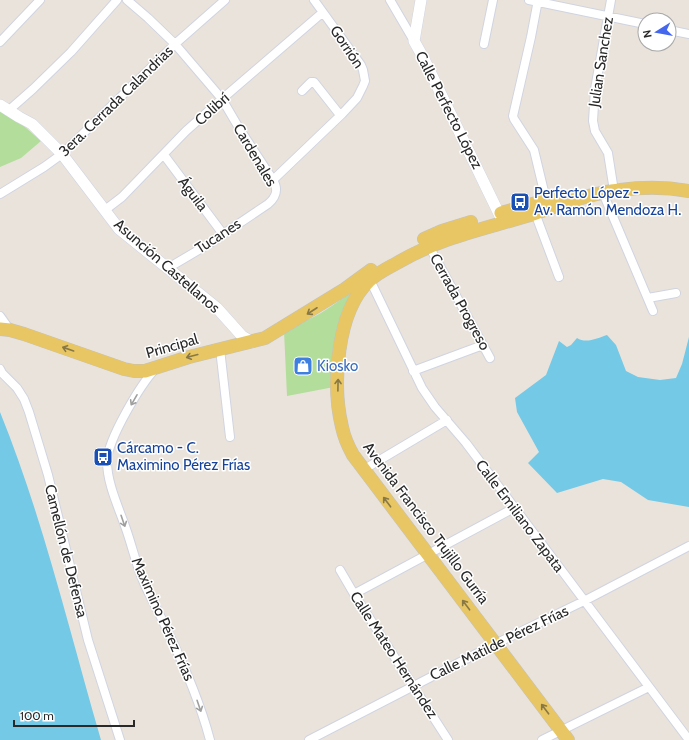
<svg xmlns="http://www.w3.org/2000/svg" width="689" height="740" viewBox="0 0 689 740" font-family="Cabin,sans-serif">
<rect width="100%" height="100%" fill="#eae3db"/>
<!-- green -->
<path fill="#b2dd9b" d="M0 109 25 127 41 141 21 158 0 167Z
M360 285 334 387 287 396 284 331C292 326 299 323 307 320 324 313 346 296 360 285Z"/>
<!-- water -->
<path fill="#74c9e6" d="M607 335 616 345 626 371 638 377 660 380 676 378 682 364 689 337V507L648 500 621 482 603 479 557 493 528 463 539 452 517 412 515 398 546 375 559 341 567 347 571 345 577 338C586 344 598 338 607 335Z
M0 412C43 518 69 630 101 740H0Z"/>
<!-- building -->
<path fill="#c2bdb8" stroke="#c5bfb5" d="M297 365a6 6 0 1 1 12 0a6 6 0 1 1-12 0Z"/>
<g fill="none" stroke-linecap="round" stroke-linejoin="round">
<defs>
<path id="minor" d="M127 0 148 18 175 44 222 99 239 128 273 180C279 190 276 197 268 204L207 245 168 268
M390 0 414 41
M529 0 645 24
M538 0 531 37 513 116 514 119 534 150 547 204
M611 0 595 89 593 121 595 131 608 153 614 191
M669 30 689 34
M0 42 40 0
M484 44 493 0
M302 91 311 82H314L340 115
M8 111 33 89 71 52 117 0
M164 155 223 234
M273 180 342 114 357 98 363 86 365 81 363 70 361 65 314 0
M603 193 653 311
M0 194 44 167 62 154 175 44 225 0
M105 210 122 197 186 131 222 99 322 13
M535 213 559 277
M429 246 490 358
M370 280 422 388 435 407 466 443 689 740
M648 298 676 293
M0 316 10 330
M220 349 230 437
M156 368C140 385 108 439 107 461 107 483 118 506 125 526 132 545 136 565 144 583 151 599 160 614 167 630 184 665 200 702 210 740
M0 369 2 373 17 388 24 399 29 412 48 475 88 640 120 740
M413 371 483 345
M363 470 447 420
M340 570 354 594 448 740
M354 594 514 508
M309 740 495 644 584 601 689 546
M542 740 649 687"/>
<path id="tertiary" d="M421 0 414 41 423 57 503 222
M0 105 19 117 32 124 62 154 119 229 217 308 242 336 252 342"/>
<path id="primary" d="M501 213 557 197
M424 239 442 231 471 222
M0 329 10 330 24 334 124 369 134 371H145L189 357 265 338 345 289 371 270
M568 740 353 455C348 446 344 437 342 427 332 386 336 312 369 281 377 273 388 268 397 263 443 236 486 229 536 213 563 204 591 193 620 190 643 187 666 187 689 191"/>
</defs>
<!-- minor casing -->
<use href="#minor" stroke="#d0d4e1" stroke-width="10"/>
<!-- tertiary casing -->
<use href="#tertiary" stroke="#d0d4e1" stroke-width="12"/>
<!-- primary casing -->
<use href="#primary" stroke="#c3c3c3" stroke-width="14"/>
<!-- minor -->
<use href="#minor" stroke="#fff" stroke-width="8"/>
<!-- tertiary -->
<use href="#tertiary" stroke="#fff" stroke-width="11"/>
<!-- primary -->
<use href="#primary" stroke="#e7c663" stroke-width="13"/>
</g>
<!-- one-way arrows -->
<defs><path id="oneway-shaft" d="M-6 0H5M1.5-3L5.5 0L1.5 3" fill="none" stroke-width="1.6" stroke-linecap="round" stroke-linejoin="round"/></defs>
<g stroke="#887846">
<use href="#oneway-shaft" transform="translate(312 311) rotate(147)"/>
<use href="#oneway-shaft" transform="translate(68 349) rotate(-161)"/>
<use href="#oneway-shaft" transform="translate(192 356) rotate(165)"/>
<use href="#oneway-shaft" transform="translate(338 385) rotate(-89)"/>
<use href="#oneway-shaft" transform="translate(387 502) rotate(-127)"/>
<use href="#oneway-shaft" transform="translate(466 605) rotate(-127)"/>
<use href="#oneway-shaft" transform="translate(545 709) rotate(-127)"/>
</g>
<g stroke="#9f9f9f">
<use href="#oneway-shaft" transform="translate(134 400) rotate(120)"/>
<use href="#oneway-shaft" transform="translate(123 521) rotate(71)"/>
<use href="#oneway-shaft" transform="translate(199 706) rotate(71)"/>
</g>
<!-- icons -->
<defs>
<symbol id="bus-square" viewBox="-11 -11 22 22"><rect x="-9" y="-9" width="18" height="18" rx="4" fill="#1a4fb4" stroke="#fff"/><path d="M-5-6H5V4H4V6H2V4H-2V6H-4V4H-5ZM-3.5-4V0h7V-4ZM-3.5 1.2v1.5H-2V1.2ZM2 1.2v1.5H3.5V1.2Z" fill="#fff"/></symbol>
<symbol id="shop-square" viewBox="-11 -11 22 22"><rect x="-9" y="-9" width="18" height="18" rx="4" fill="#3f7fe0" stroke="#fff"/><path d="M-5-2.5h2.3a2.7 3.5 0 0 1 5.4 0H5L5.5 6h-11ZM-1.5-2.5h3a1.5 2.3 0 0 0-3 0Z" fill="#fff"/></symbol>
</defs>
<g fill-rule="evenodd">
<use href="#bus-square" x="509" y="191" width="22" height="22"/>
<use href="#shop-square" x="292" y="355" width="22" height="22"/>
<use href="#bus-square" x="92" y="446" width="22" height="22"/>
</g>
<g text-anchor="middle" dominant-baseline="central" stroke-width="3" stroke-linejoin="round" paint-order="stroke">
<!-- street labels -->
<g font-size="15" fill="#292929" stroke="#fff">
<text transform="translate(347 47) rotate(56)">Gorrión</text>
<text transform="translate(601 62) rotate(-81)">Julian Sanchez</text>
<text transform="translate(116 101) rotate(-44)">3era. Cerrada Calandrias</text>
<text transform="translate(212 109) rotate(-42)">Colibrí</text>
<text transform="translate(449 110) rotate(63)">Calle Perfecto López</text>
<text transform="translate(255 155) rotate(59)">Cardenales</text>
<text transform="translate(193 194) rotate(53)">Águila</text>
<text transform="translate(218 236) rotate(-33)">Tucanes</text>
<text transform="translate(167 266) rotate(41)">Asunción Castellanos</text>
<text transform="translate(460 302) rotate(61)">Cerrada Progreso</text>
<text transform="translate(172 346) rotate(-16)">Principal</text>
<text transform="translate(520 516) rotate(53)">Calle Emiliano Zapata</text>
<text transform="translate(426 523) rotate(53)">Avenida Francisco Trujillo Gurría</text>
<text transform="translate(66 551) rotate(76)">Camellón de Defensa</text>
<text transform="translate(163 619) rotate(66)">Maximino Pérez Frías</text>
<text transform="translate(499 643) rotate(-26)">Calle Matilde Pérez Frías</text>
<text transform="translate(394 655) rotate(57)">Calle Mateo Hernández</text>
</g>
<!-- transit labels -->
<g font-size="15" fill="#164399" stroke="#fff" text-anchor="start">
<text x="534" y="193">Perfecto López -<tspan x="534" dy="17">Av. Ramón Mendoza H.</tspan></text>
<text x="117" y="448">Cárcamo - C.<tspan x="117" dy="17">Maximino Pérez Frías</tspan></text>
</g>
<!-- shop labels -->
<g font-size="15" fill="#366cbe" stroke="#fff" text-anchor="start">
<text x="317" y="366">Kiosko</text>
</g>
</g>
<!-- north arrow -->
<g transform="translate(657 32) rotate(259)"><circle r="19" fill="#ffffff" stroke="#a9a9a9"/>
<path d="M0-3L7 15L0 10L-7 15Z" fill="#4567ed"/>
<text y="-6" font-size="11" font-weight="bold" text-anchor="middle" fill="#292929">N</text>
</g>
<!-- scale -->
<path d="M14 720v6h120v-6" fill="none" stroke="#292929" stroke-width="2"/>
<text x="20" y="720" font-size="12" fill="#292929" stroke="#ffffff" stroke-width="3" paint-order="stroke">100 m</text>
</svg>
